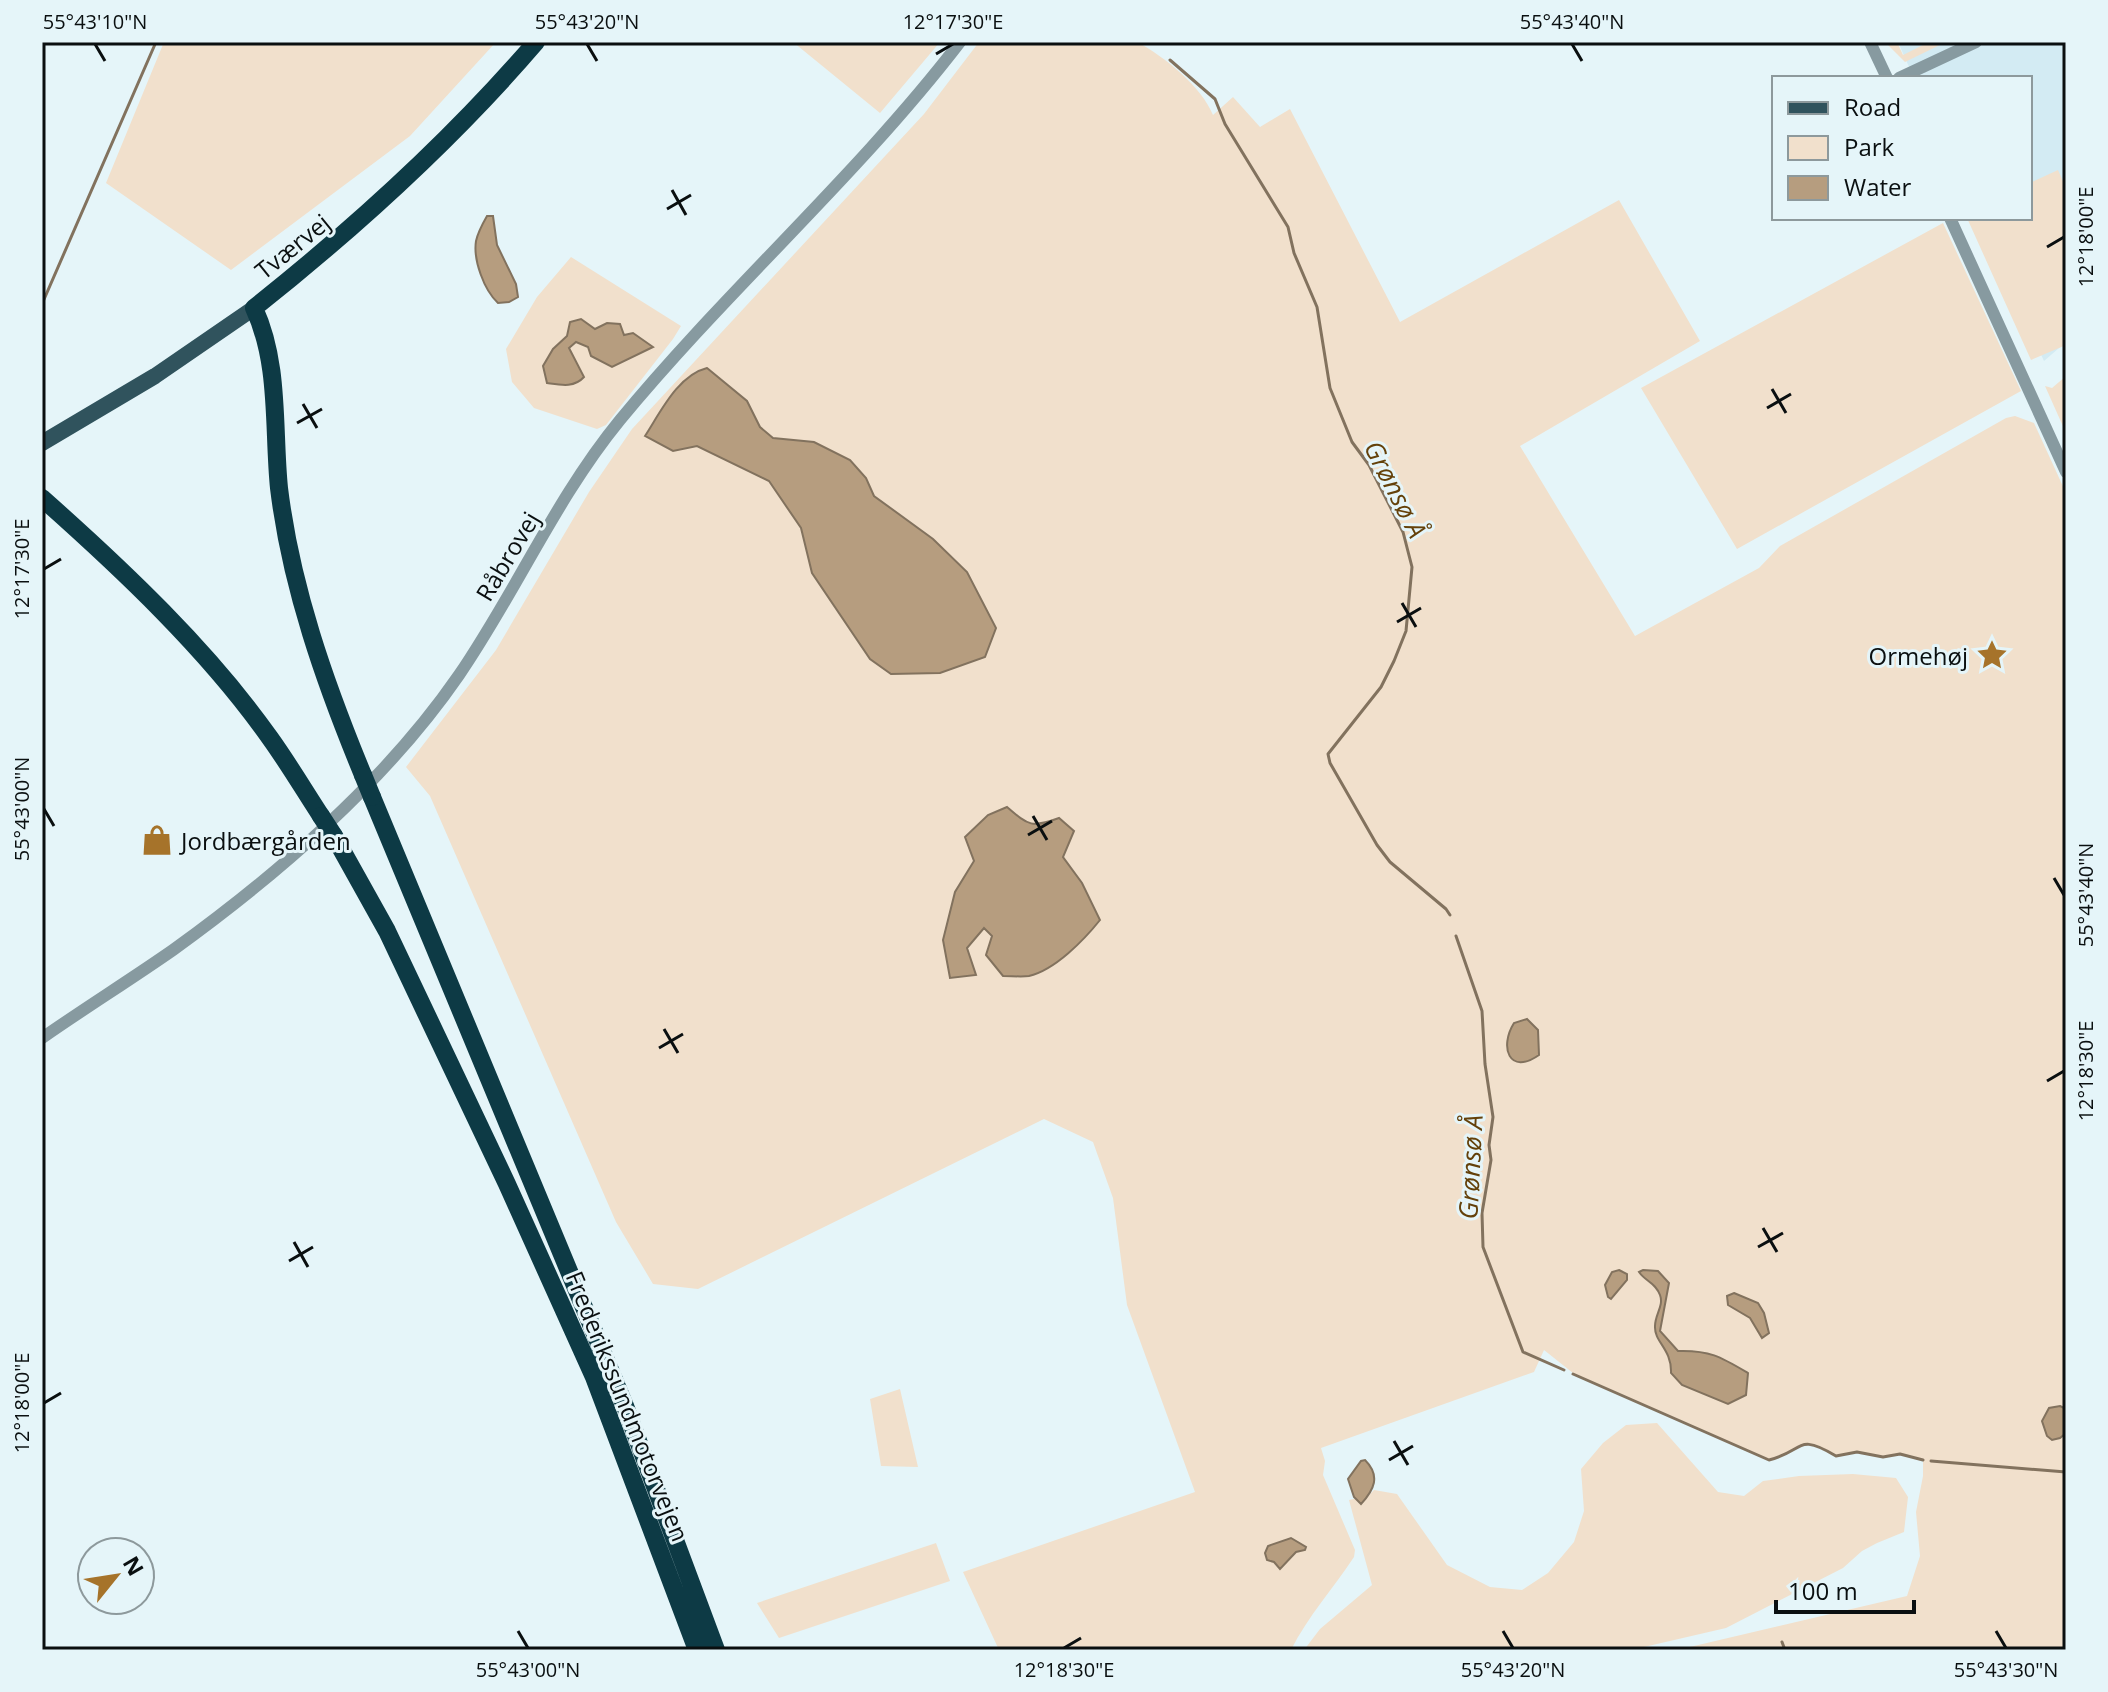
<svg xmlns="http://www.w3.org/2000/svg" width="2108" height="1692" viewBox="0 0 2108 1692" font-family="'Open Sans',sans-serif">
<rect width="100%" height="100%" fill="#e5f5f9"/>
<!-- built -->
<path fill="#d3ebf3" d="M1898 42H2066V342L2044 361 1978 218H2030V78H1914Z"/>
<!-- green -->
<path fill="#f1e0cc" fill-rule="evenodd" d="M164 42H496L410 136 231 270 106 183Z
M793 42H940L880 113Z
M979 42H1137C1164 56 1202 87 1213 115L1233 97 1260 127 1290 109 1400 322 1619 200 1700 341 1520 446 1635 636 1759 568 1780 546 2006 418 2015 416 2034 423 2066 493V1650H1677L1907 1596 1920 1556 1916 1512 1923 1476V1461L1900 1454 1883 1457 1857 1452 1836 1456C1796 1432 1805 1451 1769 1460L1578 1377 1544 1350 1534 1372 1321 1448 1325 1461 1323 1475 1355 1550 1354 1557C1333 1589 1308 1616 1291 1650H999L963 1572 1195 1492 1127 1305 1113 1198 1093 1142 1044 1119 698 1289 653 1284 616 1222 430 796 406 767 496 650 589 492 632 429 924 114ZM696 371 747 401 760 427 773 438 814 442 866 478 874 496 933 539 967 572 985 657 940 673 891 674 812 573 801 528 769 481 697 446 645 436 668 400ZM1024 822 1037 826 1082 883 992 936 984 928 967 948 955 892 974 861 970 850Z
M1885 42H1897L1903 55 1929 42H1946L1905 62Z
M2058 170 2066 188V345L2031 360 1967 218H2030V183Z
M1943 223 2021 391 1737 549 1641 388Z
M571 257 681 326 673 339 606 425 597 429 534 408 512 382 506 349 537 297ZM595 329 624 335 589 347 576 342 569 348H553L567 336Z
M2066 376V433L2045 386 2052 388Z
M900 1389 918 1467 881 1466 870 1399Z
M1657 1423 1718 1492 1744 1496 1763 1481 1799 1476 1853 1474 1896 1478 1908 1497 1904 1532 1877 1543 1862 1551 1843 1568 1726 1628 1631 1650H1304L1320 1629 1372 1585 1349 1500 1368 1496 1374 1490 1397 1494 1447 1565 1490 1587 1522 1590 1548 1573 1574 1542 1584 1511 1581 1469 1603 1443 1626 1425Z
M936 1543 950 1581 779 1638 757 1603Z"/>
<!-- water -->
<path fill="#b69d7f" stroke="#82725e" stroke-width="2" d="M487 216H493L497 245 516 284 518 297 509 302 498 303C484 290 473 260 476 241 478 232 483 223 487 216Z
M581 319 595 329 607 323 620 324 624 335 633 333 653 347 612 367 591 356 588 347 576 342 569 348 584 377C574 388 561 385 547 383L543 366 553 349 567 336 570 322Z
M707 368 747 401 760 427 773 438 814 442 850 460 866 478 874 496 933 539 967 572 996 628 985 657 940 673 891 674 870 659 812 573 801 528 769 481 697 446 673 451 645 436C660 413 678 375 707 368Z
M1007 807C1029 826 1032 828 1059 818L1074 831 1063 857 1082 883 1100 920C1084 940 1055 970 1029 976 1022 977 1011 976 1003 976L986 955 992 936 984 928 967 948 976 975 950 978 943 940 955 892 974 861 965 837 988 815Z
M1527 1019 1538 1030 1539 1055C1509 1076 1499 1047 1514 1023Z
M1619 1270 1627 1274V1280L1611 1299 1608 1297 1605 1285 1612 1272Z
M1643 1270 1658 1271 1669 1283 1660 1331 1678 1351C1710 1350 1721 1357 1748 1373L1746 1395 1728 1404 1682 1385 1671 1373C1672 1349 1654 1342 1655 1326 1655 1314 1664 1306 1660 1295 1655 1282 1646 1282 1639 1272Z
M1734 1293 1758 1303 1764 1313 1769 1333 1762 1338 1750 1318 1728 1305 1727 1296Z
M2060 1406 2066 1409V1433L2060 1438 2052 1440 2047 1436 2042 1421 2049 1408Z
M1365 1460C1381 1476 1374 1490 1361 1504L1354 1497 1348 1479 1361 1461Z
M1291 1538 1306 1547 1305 1550 1296 1552 1280 1569 1274 1562 1267 1560 1265 1553 1268 1546Z"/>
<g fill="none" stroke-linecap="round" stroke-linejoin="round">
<!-- stream -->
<path stroke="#82725e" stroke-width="3" d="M1170 60 1215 99 1225 124 1288 227 1294 253 1317 307 1330 388 1352 442 1369 465 1403 532 1412 567 1406 631 1394 661 1381 687 1328 754 1330 763 1377 845 1390 862 1446 909 1450 915
M42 304 156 42
M1456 936 1482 1011 1485 1064 1493 1117 1489 1145 1491 1160 1482 1213 1483 1247 1523 1352 1564 1370
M1573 1374 1769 1460C1805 1451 1796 1432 1836 1456L1857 1452 1883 1457 1900 1454 1923 1460
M1931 1461 2066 1472
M1782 1642 1785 1650"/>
<!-- minor -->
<path stroke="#879aa0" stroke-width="12" d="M1870 42 1887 78
M1899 78 1976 42
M1950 218 2066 472
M42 1038C85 1008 130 980 173 950 277 875 386 781 459 675 516 592 556 498 620 420 728 289 857 176 960 42"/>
<!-- major -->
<path stroke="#30535d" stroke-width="16" d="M42 443 155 376 254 308"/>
<!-- highway -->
<path stroke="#0d3a45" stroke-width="18" d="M42 498C122 569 208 650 270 738 288 763 304 790 321 816
M363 775C325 683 291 587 279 488 273 428 280 364 254 308 356 227 451 141 536 42
M372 797 625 1406 716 1650
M334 836 387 931 507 1184 594 1377 697 1650"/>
<!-- highway-bridge -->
<path stroke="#0d3a45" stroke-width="18" d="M363 775 372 797
M321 816 334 836"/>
</g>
<!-- ticks -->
<path fill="none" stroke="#0a0f10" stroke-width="3" d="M95 44 105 61M587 44 597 61M1572 44 1582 61M936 54 953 44M672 190 686 215M667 209 691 195M2047 247 2064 237M1772 389 1786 413M303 404 317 428M1767 408 1791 394M297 423 322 409M44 569 61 559M1402 603 1416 627M1397 622 1421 608M44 809 54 826M1033 816 1047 840M1028 835 1052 821M2054 878 2064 895M664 1029 678 1053M659 1048 683 1034M2047 1081 2064 1071M1763 1228 1777 1252M294 1242 308 1267M1758 1247 1783 1233M289 1261 313 1247M44 1403 61 1393M1394 1441 1408 1465M1389 1460 1413 1446M518 1631 528 1648M1503 1631 1513 1648M1996 1631 2006 1648M1064 1648 1081 1638"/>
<!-- icons -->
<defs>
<symbol id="sight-bare" viewBox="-9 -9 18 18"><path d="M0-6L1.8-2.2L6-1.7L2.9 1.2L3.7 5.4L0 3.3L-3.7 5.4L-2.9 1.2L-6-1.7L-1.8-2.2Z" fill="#a6732a" stroke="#e5f5f9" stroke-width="2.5" paint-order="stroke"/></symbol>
<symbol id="shop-bare" viewBox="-9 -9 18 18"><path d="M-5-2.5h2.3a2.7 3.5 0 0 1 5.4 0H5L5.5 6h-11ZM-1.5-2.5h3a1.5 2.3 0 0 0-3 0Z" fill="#a6732a" stroke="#e5f5f9" stroke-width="2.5" paint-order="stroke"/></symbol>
</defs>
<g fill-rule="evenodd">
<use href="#sight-bare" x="1970" y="633" width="44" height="44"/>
<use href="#shop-bare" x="135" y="818" width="44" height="44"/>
</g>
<g text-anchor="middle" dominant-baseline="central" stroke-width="6" stroke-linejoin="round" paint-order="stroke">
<!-- street labels -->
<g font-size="24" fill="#0a0f10" stroke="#e5f5f9">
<text transform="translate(292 246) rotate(-39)">Tværvej</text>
<text transform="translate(507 556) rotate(-59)">Råbrovej</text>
<text transform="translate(628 1406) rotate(68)">Frederikssundmotorvejen</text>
</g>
<!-- poi labels -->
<g font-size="24" fill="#0a0f10" stroke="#e5f5f9" text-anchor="end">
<text x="1968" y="655">Ormehøj</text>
<text x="181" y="840" text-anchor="start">Jordbærgården</text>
</g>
<!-- water labels -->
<g font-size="26" font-style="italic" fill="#64410a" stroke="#e5f5f9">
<text transform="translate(1396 489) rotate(63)">Grønsø Å</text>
<text transform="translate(1470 1167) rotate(-87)">Grønsø Å</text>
</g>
</g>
<!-- border -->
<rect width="2108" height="1692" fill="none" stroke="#e5f5f9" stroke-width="88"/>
<!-- legend -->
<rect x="1772" y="76" width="260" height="144" fill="#e5f5f9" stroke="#8d999c" stroke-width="2"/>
<rect x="1788" y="102" width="40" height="12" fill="#30535d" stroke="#8d999c" stroke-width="2"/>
<text x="1844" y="116" font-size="24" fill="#0a0f10">Road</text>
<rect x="1788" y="136" width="40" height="24" fill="#f1e0cc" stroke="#8d999c" stroke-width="2"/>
<text x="1844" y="156" font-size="24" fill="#0a0f10">Park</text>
<rect x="1788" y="176" width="40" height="24" fill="#b69d7f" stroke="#8d999c" stroke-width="2"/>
<text x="1844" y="196" font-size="24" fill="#0a0f10">Water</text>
<!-- north arrow -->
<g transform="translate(116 1576) rotate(60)"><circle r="38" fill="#e5f5f9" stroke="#8d999c" stroke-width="2"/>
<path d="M0-6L14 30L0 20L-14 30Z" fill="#a6732a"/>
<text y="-12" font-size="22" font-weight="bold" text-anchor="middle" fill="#0a0f10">N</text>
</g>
<!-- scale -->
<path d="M1776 1600v12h138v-12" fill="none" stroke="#0a0f10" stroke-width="4"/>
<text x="1788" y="1600" font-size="24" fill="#0a0f10" stroke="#e5f5f9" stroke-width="6" paint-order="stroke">100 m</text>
<rect x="44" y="44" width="2020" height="1604" fill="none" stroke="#0a0f10" stroke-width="3"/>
<g font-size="20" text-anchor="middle" fill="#0a0f10">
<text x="95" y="29">55°43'10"N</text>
<text x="587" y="29">55°43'20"N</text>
<text x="953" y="29">12°17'30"E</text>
<text x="1572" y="29">55°43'40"N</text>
<text transform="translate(2086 237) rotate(-90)" y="7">12°18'00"E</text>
<text transform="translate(22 569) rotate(-90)" y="7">12°17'30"E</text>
<text transform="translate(22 809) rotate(-90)" y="7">55°43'00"N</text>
<text transform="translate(2086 895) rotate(-90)" y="7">55°43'40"N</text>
<text transform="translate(2086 1071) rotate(-90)" y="7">12°18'30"E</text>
<text transform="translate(22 1403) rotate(-90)" y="7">12°18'00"E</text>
<text x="528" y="1677">55°43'00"N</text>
<text x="1064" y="1677">12°18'30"E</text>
<text x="1513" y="1677">55°43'20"N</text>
<text x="2006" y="1677">55°43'30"N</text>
</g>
</svg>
